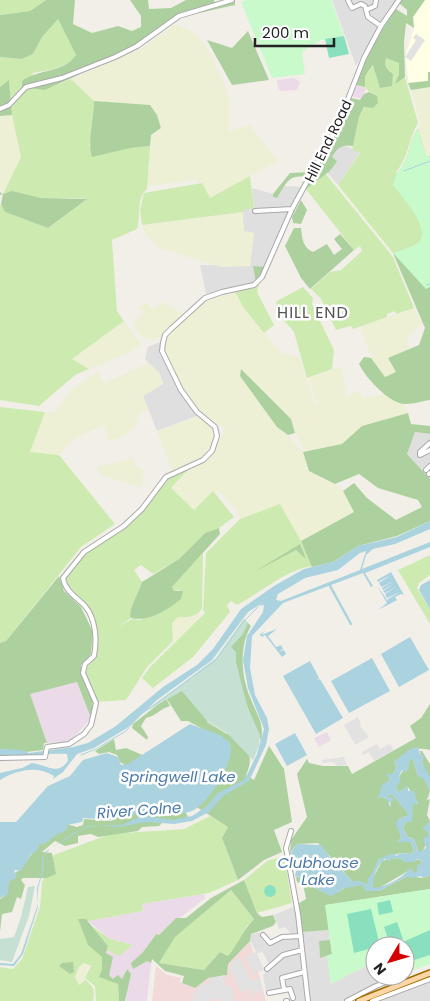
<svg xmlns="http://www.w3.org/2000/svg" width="430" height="1001" viewBox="0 0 430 1001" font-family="Poppins,sans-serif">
<rect width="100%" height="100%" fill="#f2efe9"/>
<!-- residential -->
<path fill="#e0dfdf" d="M332 0H396L380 22 356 66Z
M333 141 360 152 338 185 320 164Z
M284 186 303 187 288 214 265 269 253 283 206 294 200 265 250 266 253 233 244 232 242 210 254 208 252 188 273 194V197L277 198Z
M160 342V355L169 366 184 399 197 416 157 431 143 396 163 384 159 373 145 359 148 347Z
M415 432 430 434V479L407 454Z
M295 906 299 934 292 935 285 927 279 929 274 915Z
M329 930 330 940 319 942 320 957 327 956 331 984 375 961V976H398L378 983 345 1001H310L302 932Z
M259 932 264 942 269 945 283 938 297 937 300 948 282 952 269 964 262 951 257 954 249 938 250 935Z
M300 952 301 970 298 971 302 973 306 1001H288L294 998 291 987 266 992 263 975 283 956Z
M430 981V1001H376Z"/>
<!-- commercial -->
<path fill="#f2dad9" d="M250 941 266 1001H152L156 966 167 975 182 978 179 982 195 988 208 978 227 975 228 964Z"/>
<!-- industrial -->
<path fill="#ebdbe8" d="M294 78 300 82 297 90 281 91 278 88 277 80Z
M356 85 366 88 362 99 352 96Z
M77 682 91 718 70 742 47 743 29 694Z
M327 732 331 740 319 747 314 738Z
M204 894 205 898 180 918H176L159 935 155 934 143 952 131 963 147 961 151 963 147 1001H126L128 980 131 974 126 969 122 980 113 979 108 975 112 957 106 953 107 950 119 956 133 945 110 939 88 921 143 911 142 904Z"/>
<!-- education -->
<path fill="#ffffe5" d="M425 0H430V75L428 81 409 83 405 57 414 28 413 17Z"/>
<!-- farmland -->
<path fill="#eef0d5" d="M175 24 195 33 210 52 227 90 229 101 228 131 250 125 278 161 210 198 202 183 196 180 147 186 151 135 161 127 157 115 150 105 94 101 71 79 142 48Z
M430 87V156L426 157 418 129 421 124 411 90Z
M12 115 21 157 4 192 0 189V116Z
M243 212 244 231 254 233 250 266 222 267 159 248 147 237 142 225Z
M224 292 235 293 243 307 280 352 300 358 314 404 317 403 309 378 341 366 347 396 360 391 362 398 384 394 404 405 408 413 362 426 342 444 305 451 295 433 291 419 241 369 277 427 288 435 303 452 309 471 335 484 343 491 354 512 301 541 280 504 240 519 235 508 219 492 213 491 194 510 171 488 187 471 204 460 214 451 226 428 207 417 190 401 164 353 166 338 187 315 209 298Z
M148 302 152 309 163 302 182 313 164 335 154 339 144 338 136 331 134 321 143 314 138 308Z
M414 308 422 324 407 337 409 349 388 358 397 372 385 378 371 358 360 326Z
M124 321 141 344 131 352 89 369 72 359Z
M149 363 159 373 163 384 143 396 148 409 137 415V424L124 436 109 441 104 425 74 439 59 455 29 453 45 412H55L70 391 98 371 104 383Z
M199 416 210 426 214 439 211 447 203 457 192 463 172 470 157 431Z
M133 458 136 466 145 471 140 487 101 475 97 467Z
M200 612 197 621 176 642 173 641 172 623 178 617 187 618Z
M83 963 91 965 87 969 85 980 79 985 71 974 72 968Z"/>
<!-- grass -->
<path fill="#cdebb0" d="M0 0H46L30 11 0 15Z
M58 18 76 55C65 69 49 70 32 73L45 90 71 79 94 101 93 131 89 146 130 148 150 146 147 189C136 198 141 217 137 229L112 240 117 311 124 321 72 359 89 369 75 375 39 406 0 400V205L4 207 5 212 48 228 87 199C72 197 57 199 42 198 27 197 18 189 3 194L21 157 12 115 9 81 0 87V57L22 59 33 54 42 37Z
M386 58 399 63V74L396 83 405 77 418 123C408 139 409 157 396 172 404 186 430 230 419 242 412 247 401 250 393 253L338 185 360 153 352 150 359 117 373 93 369 92 365 87V76L374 65 393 74C386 69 384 66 386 58Z
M325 173 393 257 414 308 396 314 395 311 387 314V317L353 329 351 326 336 330 321 299 311 289 330 272 341 270 362 251 360 246 354 250 306 189Z
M250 176 254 208 243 210V212L142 225 140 210 144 193 202 183 210 198Z
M259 284 257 292 274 325 264 333 243 307 235 292 254 288Z
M303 287 313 298 312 304 334 350 332 369 307 378 294 332 275 310 277 301Z
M0 407 45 412 30 452 59 455 115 524 81 547 6 641 0 643Z
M185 468 187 471 171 488 194 510 213 491 234 517 219 528 205 533 179 559 153 574 141 565 134 570 142 582C139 592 127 610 131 618L118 627 132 619 140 620 180 590 174 591 172 587 203 553 202 608C198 617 186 618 178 617L172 623 173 641 147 667 126 700 95 702 82 674 95 657V635L89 615 83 606 69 593 64 576 83 554 126 525 165 480Z
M280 504 301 541 312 566C283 571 262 592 237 605L231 601 227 605 230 612 193 657 153 688 142 678 150 667 205 613 203 610 206 553 240 519Z
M430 555V575L419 583 417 588 430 609V624L398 570Z
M210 816 228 827 222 838 238 880 209 893 142 904 143 911 88 921 97 952 102 956C102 971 105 977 118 984L119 1001H96L95 986 85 978 91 966 84 963 79 967 75 977 79 985 85 980C94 986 95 991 93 1001H0V967L13 969 22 959 40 907 42 882 54 855 110 834 184 829Z
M284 856 292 903 257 913 244 880 267 861Z
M231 890 254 919 246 927 241 941 228 956 220 952 204 970 159 963 174 937Z
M92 926 110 939 133 945 119 956 107 950 108 946Z"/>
<!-- forest -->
<path fill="#add19e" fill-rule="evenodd" d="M46 0H75L73 24 92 33 118 26 132 31 141 27V16L130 0H148L149 9 171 8 186 0H214L215 3 235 0V5L172 19 139 44 92 65 78 75 45 90 22 87V81C40 68 62 74 76 55L58 19 42 37 33 54 22 59 0 57V15L30 11Z
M402 0H425L413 17 414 28 406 23 404 42 405 77 395 84 399 74V63L386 58C384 66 386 69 393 74L392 86 380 88 373 65 365 76V87L356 85C366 57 379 33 396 9L407 16V10L399 3Z
M248 31 269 80 232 85 207 40 232 48Z
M428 72H430V87L411 90 408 83 428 81Z
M9 80 12 115 0 116V87Z
M369 92 377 96 378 103 373 108 364 107 359 117 353 146C342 144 338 147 332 157L337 161 330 171 306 189 312 178C289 173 288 180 277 198L273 197V194L290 173 310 172 341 123 351 98 360 100 364 94Z
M94 101 150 105 157 115 161 128 151 135 150 146 130 148 92 157C87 142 94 118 94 101Z
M418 129 426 157 430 156V400C422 401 414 404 406 404 390 405 365 377 359 364L364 357 371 358 385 377 396 372 388 358 419 345 425 328 393 253C401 250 412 247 419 242 430 227 402 197 393 186 396 170 399 174 405 162 410 151 410 139 418 129Z
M12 191 41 198 87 199 48 228 5 212 1 204 3 194 0 195V192L3 194Z
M301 200 307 210 301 224 293 223 292 217Z
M294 228H301C302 238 303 248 313 252L327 244 334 255 342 249 334 239 340 234 354 250 310 289 301 278 285 246Z
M253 266 265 267 256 283Z
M241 369 291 419 295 433 288 435 277 427 240 376Z
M408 413 411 424 430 426V434L415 432 407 454 430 479V521L397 536 358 546 333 562 312 567 301 541 354 512 343 491 354 483 367 498 396 520 422 507 418 500 378 488 359 474 335 484 309 471 303 452 342 444 362 426Z
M219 528 220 534 172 587 174 591H183L181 599C166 611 149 622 131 618 127 611 139 592 142 582L179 559 205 533Z
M300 544 306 559 296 550 254 572Z
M59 576 64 591 81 607 93 632 91 654 81 665C81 688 98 690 91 718L77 682 30 694 47 743H44L43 750 26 752 0 749V643L6 641Z
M244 619 251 626C239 646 241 676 250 697 256 714 265 723 261 741L224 648Z
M184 686 215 707 207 722 227 734 235 730C247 747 255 755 246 775L254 780 269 746 284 769 292 822 274 830 282 852 264 860 238 880 222 838 228 827 195 806 227 742 188 721H181L167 699Z
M166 698 170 706C160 709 156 716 146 718L141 726 148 737 147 740 132 728 133 724Z
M430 704V750C411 746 409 752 394 762L397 767 379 798 383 797 388 800V804L391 807 390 801 385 797 392 794 407 812V816L398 819 401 837 398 842H411L414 851 410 854 401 853 379 859 367 885 352 881 318 843 297 844 290 853 291 840 307 817 297 774 307 759 309 763 323 766H348L352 774 416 738 410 726 421 718Z
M114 739 116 750 126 748 145 756 128 767 120 762 117 755 109 752 99 754 95 751Z
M420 751H422L430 764V777L424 771Z
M410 759 413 760 418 776 424 778 430 791 427 800 430 799 427 815 430 821 426 826 429 836 423 851H418L414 839 408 837 403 828 406 822H409L413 802 418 804 408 787 399 792 396 788 399 777Z
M151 811 167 816 185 811 188 817 175 821H164L159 826 142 827 138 831 98 837 91 834 78 836V843L65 846 55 841 42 852 52 853 56 874 47 878H23L21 880 25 885 21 899 17 897 12 912 2 914 0 932V899L7 894 8 881 16 874 14 873 20 870 39 844 66 824 77 827 83 825 84 819 112 821 117 814Z
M392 858 420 860 422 864 417 872 414 874 408 871 379 888H373V878L382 861Z
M430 875V889L326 905 329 930 302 932 299 903 306 899 303 884 297 882 296 877 303 878C306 883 310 885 315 888 343 902 339 883 360 884 366 885 373 889 379 891L408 876 423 878Z
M244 880 257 913 262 917 273 915 276 922 273 926 251 934 250 941 228 964 227 975 208 978 195 988 182 983 184 976 165 971 152 959 151 963 147 961 133 969 131 963 143 952 156 934 159 935 176 918H186L211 898ZM231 890 254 919C243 930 239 943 228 956L220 952 204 970 159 963 175 937Z
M78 919H86L108 946 106 953 113 957 109 975 113 979 118 975 122 979 127 969 131 974 125 1001H119L118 984 99 977 102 969V957L88 945Z
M330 940 332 954 320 958 319 941Z
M73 962 74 972 70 974 59 966 62 963Z"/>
<!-- wetland -->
<path fill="#c6e0d4" d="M244 619 248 623 243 634 231 647 236 652V662L248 709 260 735 259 746 253 760 227 733 208 722 182 691 143 713 216 658Z
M35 886 29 916 12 962 0 960V939L14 937 21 917 28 887Z"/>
<!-- park -->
<path fill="#c8facc" d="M247 0H331L344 36 321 40 302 52 305 74 272 78 241 2Z
M418 129 426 157 430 156V287L426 289 393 253C401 250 412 247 419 242 430 227 402 197 393 186 396 170 399 174 405 162 410 150 410 139 418 129Z
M430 889V964L405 973V946H375V961L331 984 327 956 332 954 325 905Z"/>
<!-- pitch -->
<path fill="#88e0be" d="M344 36 349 54 329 58 325 39Z
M264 891a6 6 0 1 1 12 0a6 6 0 1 1-12 0Z
M390 900 393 912 379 915 377 903Z
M371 909 380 946 354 953 347 914Z
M397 922 403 939 390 944 384 927Z
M430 930V955L405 963V949L408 948 405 941Z"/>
<!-- parking -->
<path fill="#e2e2e2" d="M416 34 425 40 411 61 405 57 416 40 413 38Z
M358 717 361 724 360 726 369 737 355 745 344 725Z
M377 744 380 749 390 744 394 750 374 761 369 752 363 755 362 752Z
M344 757 347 765 338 766 332 762 323 763 322 760Z
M256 952 264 969 260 972 257 970 252 976V970L246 957Z
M240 958 252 982 260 976 262 990 251 994 250 989 241 992 229 968 233 964 232 962Z
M225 975V986H231L234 1001H220L213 998 208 1001H194L193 995 202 984 210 983V978Z"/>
<!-- water -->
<path fill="#aad3df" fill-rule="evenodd" d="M430 521V529L395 544 373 549 366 555 362 569 430 542V547L365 573 373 586 371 587 363 573 283 603 252 636 250 668 252 679 255 695 267 718 269 729 266 745 249 781 223 796 209 812 192 821 174 824 147 822 118 827 94 825 75 832 50 849 44 855 43 872 38 888V907L23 954 14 966 0 965V963L13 964 21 954 38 904 37 888 42 872V859L45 852 87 826 122 825 143 815 119 814 111 820 83 818 82 822 67 825 68 828 62 833H59L44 844H39L37 851 31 854 21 871 15 870 14 873 17 874 15 879 9 881 8 894 0 898V822H16L48 786 70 776 83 760 107 753 118 757 121 765 128 764 190 724 220 735 230 743C236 760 209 804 192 811 180 816 150 811 144 816L173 820 192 816 207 806 218 793 244 780 248 773 257 754 264 729 248 688 243 660 247 636 263 612 264 605 257 606 267 600 248 612 212 660 157 700 127 728 94 748 77 754 63 772 53 779 54 776C37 765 17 770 0 780V773L22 768 32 763C47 765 57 776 68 761L67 754C44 753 23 757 0 755V749L22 750 29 753 73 747 88 743 116 726 163 687 197 665 213 649 241 609 274 586 304 569 333 562 358 546 397 537ZM366 551 360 570 281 601 276 600 278 594 305 578 338 570 360 553Z
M391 572 404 595 401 594 395 597 397 600 378 610 387 603 377 586 388 601V599L400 592 387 598 385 594 397 586 385 593 383 591 395 583 383 590 382 588 394 581 382 587 380 585 392 578 380 585 379 583 391 575 378 582 377 580Z
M430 580V609L419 590 421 585Z
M277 629 268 636 276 647 281 645 283 649 279 652 284 650 286 654 282 657 265 635 262 637 260 635V634L265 631 261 635Z
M410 637 429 670 399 687 381 654Z
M372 658 390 691 349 713 331 681Z
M310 661 319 678 317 680 320 679 343 718 316 734 283 676Z
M295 733 307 755 287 766 275 744Z
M418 747 420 754 424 756 422 763 430 777V791L424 779 418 776 413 760 410 759 408 770 405 772 402 770 399 776 401 780 396 788 399 792 408 786V791H414L418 805 413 803 412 822H406L403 828 408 837 414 839 418 851H423L426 847 423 839 428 836V831L422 829 430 821V875L423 878 421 876 411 878 408 876 379 891H366L362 885 345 888 331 896C318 892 306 879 295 876L297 867 293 863 302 861 294 859 290 854 297 844 321 845 332 860 352 881H360L367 885 368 878 371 876 379 859 393 853 396 856 401 853 410 854 414 851 411 842H398L401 837 396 824 398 819 407 816V812L392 794 386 797H392L394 801H390L389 803 393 810 388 804V800L383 797 378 799 382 785 390 780 386 774H393L397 767 394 762 410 749ZM392 858 401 859 404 862H414L417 859 420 860 422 864 417 865V872L414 873 412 869H409C403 878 384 888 373 888 373 878 376 865 385 859L389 861Z"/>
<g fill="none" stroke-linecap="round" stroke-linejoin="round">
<!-- stream -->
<path stroke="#aad3df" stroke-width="1" d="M404 171 430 161
M427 285 430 284
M81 755 96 749 126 731 140 715 216 660 243 622 258 607"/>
<!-- canal -->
<path stroke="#aad3df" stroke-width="2.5" d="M329 584 351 624"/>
<defs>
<path id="minor" d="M348 0 352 8 361 4 365 6 368 17 381 26
M366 10 375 6 376 0
M0 109 9 105 26 87 62 78 115 57 137 46 179 16 232 0
M255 211 292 209
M430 443 420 452V455L430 450
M426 470 430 466
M429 474 430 473
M0 758 45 757 47 747 69 744 84 734 91 725 96 703 83 673 85 664 94 656C97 640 96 619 85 606 76 597 65 591 63 578L84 552 124 526 142 509 166 477 203 460 212 451 217 436 215 427 197 412 181 390 162 351 163 343 165 335 171 329 205 298 222 292 254 285 262 277 292 209 338 125 364 58 381 26 399 0
M291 831 286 848 298 914 308 1001
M263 935 270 943 282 937 301 936
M267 969 283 955 302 950
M284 989 282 978 304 972
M269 993 290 989 293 998
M286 1001H287
M347 1001 376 986 402 976
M372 1001 430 979"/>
<path id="major" d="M359 1001 430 973"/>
</defs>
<!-- minor casing -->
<use href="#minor" stroke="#a9a9a9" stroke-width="6"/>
<!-- major casing -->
<use href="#major" stroke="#a06b00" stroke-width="8"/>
<!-- minor -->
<use href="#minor" stroke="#fff" stroke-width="4"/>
<!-- major -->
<use href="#major" stroke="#fcd6a4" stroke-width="5"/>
</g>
<g text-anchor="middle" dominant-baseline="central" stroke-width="5" stroke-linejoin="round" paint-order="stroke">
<!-- street labels -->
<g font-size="14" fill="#222" stroke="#fff">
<text transform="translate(328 141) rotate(-64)">Hill End Road</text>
</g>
<!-- water labels -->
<g font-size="15" font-style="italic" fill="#4a7aab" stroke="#fff">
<text x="178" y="776">Springwell Lake</text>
<text transform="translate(139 810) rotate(-4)">River Colne</text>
<text x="318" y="862">Clubhouse<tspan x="318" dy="17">Lake</tspan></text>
</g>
<!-- quarter labels -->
<g font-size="16" letter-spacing="1" fill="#555" stroke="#fff">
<text x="313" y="312">HILL END</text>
</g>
</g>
<!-- north arrow -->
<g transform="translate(390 961) rotate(232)"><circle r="24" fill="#ffffff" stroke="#a7a7a7"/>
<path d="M0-4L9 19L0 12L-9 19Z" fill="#d40000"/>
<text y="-8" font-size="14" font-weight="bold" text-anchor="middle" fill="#222222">N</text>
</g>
<!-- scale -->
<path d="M255 38v8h79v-8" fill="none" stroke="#222222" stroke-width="2.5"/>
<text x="262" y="38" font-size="15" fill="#222222" stroke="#ffffff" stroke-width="4" paint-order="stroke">200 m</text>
</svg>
